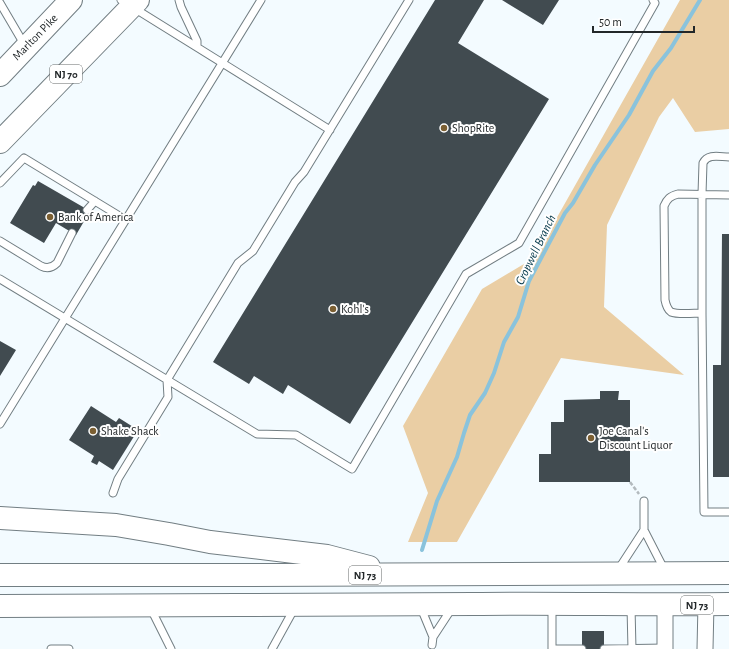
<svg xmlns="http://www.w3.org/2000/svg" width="729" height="649" viewBox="0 0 729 649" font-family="'Alegreya Sans',sans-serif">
<rect width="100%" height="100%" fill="#f3fbff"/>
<!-- green -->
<path fill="#eacea4" d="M680 0H729V129L695 132 673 98 659 117 607 225 604 307 684 375 561 358 457 542H408L428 493 403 426 482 289 534 258Z"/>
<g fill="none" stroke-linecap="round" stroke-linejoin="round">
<!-- stream -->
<path stroke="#8ac3dc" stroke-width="4" d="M422 550 437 501 457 457 464 433 470 415 485 393 494 373 504 342 518 317 529 281 565 213 573 203 595 165 629 115 653 71 671 48 700 0"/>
</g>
<!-- building -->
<path fill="#414b50" d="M435 0H484L458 43 549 99 350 424 288 385 283 394 254 376 249 384 213 362Z
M502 0H559L543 25Z
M38 181 90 211 76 235 56 223 44 243 10 223 33 185 35 186Z
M722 234H729V477H713V365H721Z
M0 341 16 350 0 376Z
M600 391H619L618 400H630V482H539V454H551V422H564V400L600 399Z
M91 406 116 422 119 418 138 430 113 470 99 461 97 465 91 462 94 456 69 440Z
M582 631H604V649H582Z"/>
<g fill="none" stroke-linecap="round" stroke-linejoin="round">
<defs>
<path id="service" d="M121 0 330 130
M179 0 181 7 197 41V47
M0 3 24 44
M729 157C720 157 708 153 703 163L702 194V313L704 512H729
M0 183 24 158 126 220
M87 210 95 201
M0 241 41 266C47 269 52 268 57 263L72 233
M0 279 257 434 296 435 352 469 466 274 519 243 655 3 653 0
M702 313C694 313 678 315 671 312 667 309 666 305 665 300L664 206C667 199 670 196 678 194L729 195
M0 424 261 0
M113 493 118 479 168 397 167 380 238 263 253 251 295 182 304 172 409 0
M644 530V501
M618 570 644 530 664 569
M552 606V649H582
M631 607 632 649
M421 608 433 637 452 608
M151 609 171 649
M432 645 433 637
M51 649H69
M272 649 294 609
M604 649 665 648"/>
<path id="minor" d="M665 605V649
M705 649 706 604"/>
<path id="trunk" d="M0 75 71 0
M0 142 138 0
M0 518 116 525 169 534 210 542 327 556 369 567
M0 575H238L729 573
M0 606C158 606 315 604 473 604 558 603 644 605 729 604"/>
</defs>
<!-- service casing -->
<use href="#service" stroke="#727e83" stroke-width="9"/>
<!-- minor casing -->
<use href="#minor" stroke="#727e83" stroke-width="17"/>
<!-- trunk casing -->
<use href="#trunk" stroke="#727e83" stroke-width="24"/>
<!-- path -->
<path stroke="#b3babe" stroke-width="2.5" stroke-dasharray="4 2" stroke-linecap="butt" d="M630 482 639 494"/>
<!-- service -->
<use href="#service" stroke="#fff" stroke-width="7"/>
<!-- minor -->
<use href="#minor" stroke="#fff" stroke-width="15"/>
<!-- trunk -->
<use href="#trunk" stroke="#fff" stroke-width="22"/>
</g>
<!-- markers -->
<g fill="#7b5f32" stroke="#fff" stroke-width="1.5">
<circle cx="444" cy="128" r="4"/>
<circle cx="50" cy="217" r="4"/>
<circle cx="333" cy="309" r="4"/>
<circle cx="93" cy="431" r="4"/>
<circle cx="591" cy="438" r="4"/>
</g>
<g text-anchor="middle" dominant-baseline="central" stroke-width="4" stroke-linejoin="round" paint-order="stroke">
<!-- shield labels -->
<g fill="#fff" stroke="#646869" stroke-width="1">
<rect x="50" y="65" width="32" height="18" rx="3"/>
<rect x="349" y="566" width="32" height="18" rx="3"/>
<rect x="681" y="596" width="32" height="18" rx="3"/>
</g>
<g font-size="11" font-weight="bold" fill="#222729">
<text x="66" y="74">NJ 70</text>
<text x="365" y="575">NJ 73</text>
<text x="697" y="605">NJ 73</text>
</g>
<!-- street labels -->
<g font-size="12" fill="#222729" stroke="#fff">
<text transform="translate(35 37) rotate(-46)">Marlton Pike</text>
</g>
<!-- poi labels -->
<g font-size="12" fill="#222729" stroke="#fff" text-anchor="start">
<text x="452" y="128">ShopRite</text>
<text x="58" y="217">Bank of America</text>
<text x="341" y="309">Kohl's</text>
<text x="101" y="431">Shake Shack</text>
<text x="599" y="431">Joe Canal's<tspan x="599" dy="14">Discount Liquor</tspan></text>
</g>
<!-- water labels -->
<g font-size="13" font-style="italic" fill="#013648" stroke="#fff">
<text transform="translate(536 250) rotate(-64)">Cropwell Branch</text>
</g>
</g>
<!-- scale -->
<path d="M593 26v6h101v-6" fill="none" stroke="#222729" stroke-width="2"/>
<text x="599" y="26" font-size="12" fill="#222729" stroke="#ffffff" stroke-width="3" paint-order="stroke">50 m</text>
</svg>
